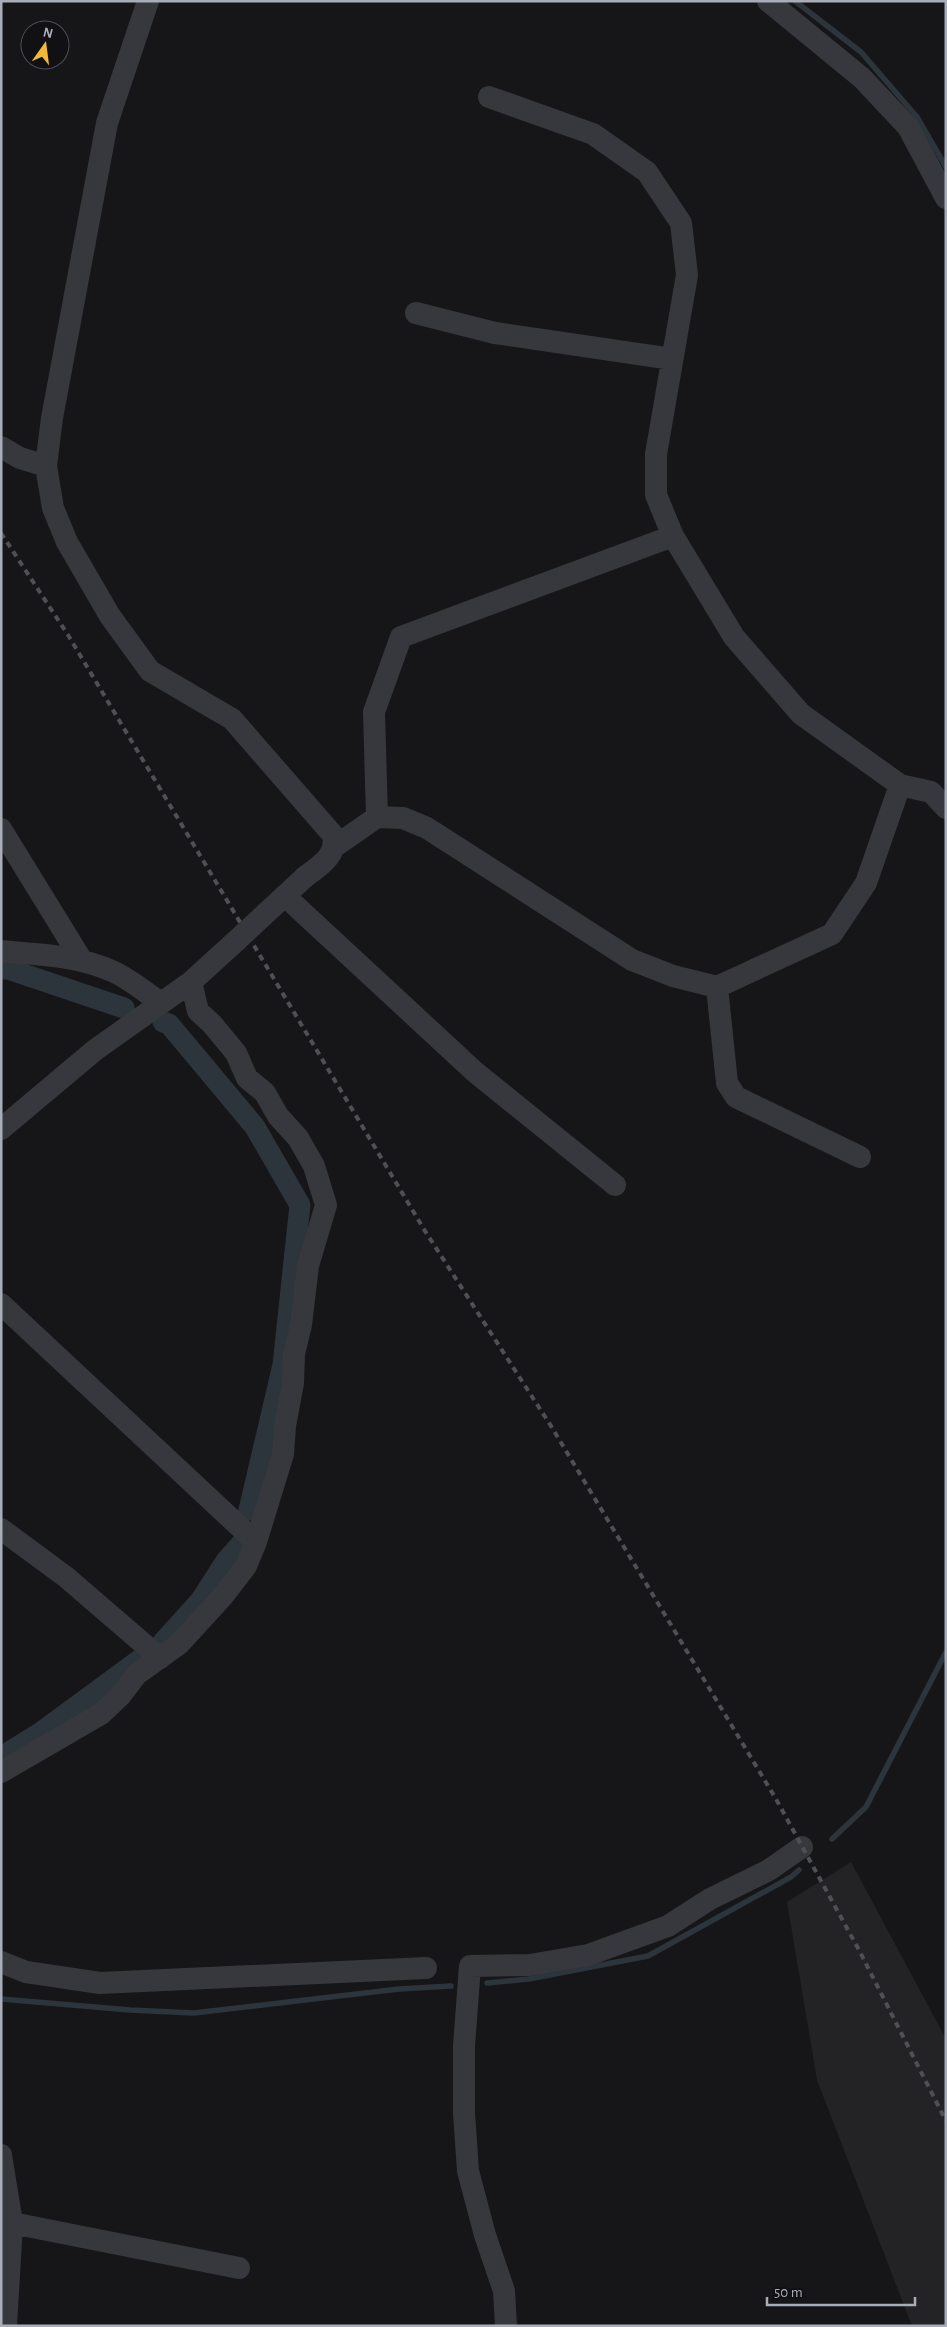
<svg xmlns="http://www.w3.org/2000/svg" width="947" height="2327" viewBox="0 0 947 2327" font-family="'Alegreya Sans',sans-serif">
<rect width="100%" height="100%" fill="#161618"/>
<!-- built -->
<path fill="#232225" d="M851 1862 946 2039V2326H912L817 2080 787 1902Z"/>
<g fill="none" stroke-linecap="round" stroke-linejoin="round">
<!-- stream -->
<path stroke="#2c353c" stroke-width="5.5" d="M795 1 861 52 917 117 946 167
M832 1839 866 1807 946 1652
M487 1983 529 1979 648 1956 791 1877 799 1870
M1 1999 130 2010 194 2013 399 1989 451 1986"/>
<!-- canal -->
<path stroke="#2c353c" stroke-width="21" d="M1 969H8L124 1008
M163 1022 169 1024 255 1127 300 1205 283 1365 249 1510
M163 1642 201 1600 226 1561 241 1544
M1 1757 40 1733 142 1658"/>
<!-- street -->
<path stroke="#37383d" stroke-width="22" d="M148 1 107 123 52 418 46 466 53 508 67 542 110 616 150 671 232 719 333 835C338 856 319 866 305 877
M768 1 862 78 908 127 946 198
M489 97 593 134 647 172 681 223 687 275 656 454V495L673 536 734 637 801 714 900 785 931 792 946 808
M416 313 495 333 672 359
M1 447 20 458 46 466
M377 817 374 712 401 637 673 536
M1 829 81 959
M334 847 377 817 403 818 427 828 632 960 673 976 717 987 832 934 866 883 900 785
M285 896 475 1072 615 1185
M1 951C40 955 76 955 112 971 130 979 145 992 161 1003
M717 987 727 1083 736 1097 860 1157
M1 1129 95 1050 191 982 236 941
M1 1304 256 1542
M1 1529 66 1577 160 1658
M1 1772 101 1714 120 1696 137 1674 179 1644 223 1596 246 1566 256 1542 283 1454 285 1426 293 1383 294 1354 301 1325 308 1266 326 1205 314 1166 298 1138 278 1116 265 1093 247 1078 236 1053 212 1024 198 1011 191 982
M1 1962 26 1972 100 1983 426 1968
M1 2155 12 2223 6 2326
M12 2223 239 2268
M506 2326 504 2291 485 2235 468 2171 464 2113V2046L470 1966 530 1965 588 1955 668 1926 710 1899 769 1870 802 1847"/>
<!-- rail -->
<path stroke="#4e5056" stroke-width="4" stroke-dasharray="6 5" stroke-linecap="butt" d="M1 533 68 635 425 1231 551 1426 776 1799 859 1950 946 2121"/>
<!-- street-bridge -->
<path stroke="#37383d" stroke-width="22" d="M236 941 305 877"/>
</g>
<!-- border -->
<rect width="947" height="2327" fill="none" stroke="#a9adb8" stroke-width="5"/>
<!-- north arrow -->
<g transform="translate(45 45) rotate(14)"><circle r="24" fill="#111113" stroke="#4e4f55"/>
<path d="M0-4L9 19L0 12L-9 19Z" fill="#f1b936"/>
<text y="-8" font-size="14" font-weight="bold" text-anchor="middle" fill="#a9adb8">N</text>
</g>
<!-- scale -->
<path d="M767 2297v8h148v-8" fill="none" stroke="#a9adb8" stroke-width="2.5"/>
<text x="774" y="2297" font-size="15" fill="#a9adb8" stroke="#111113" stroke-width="4" paint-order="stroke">50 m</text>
</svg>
